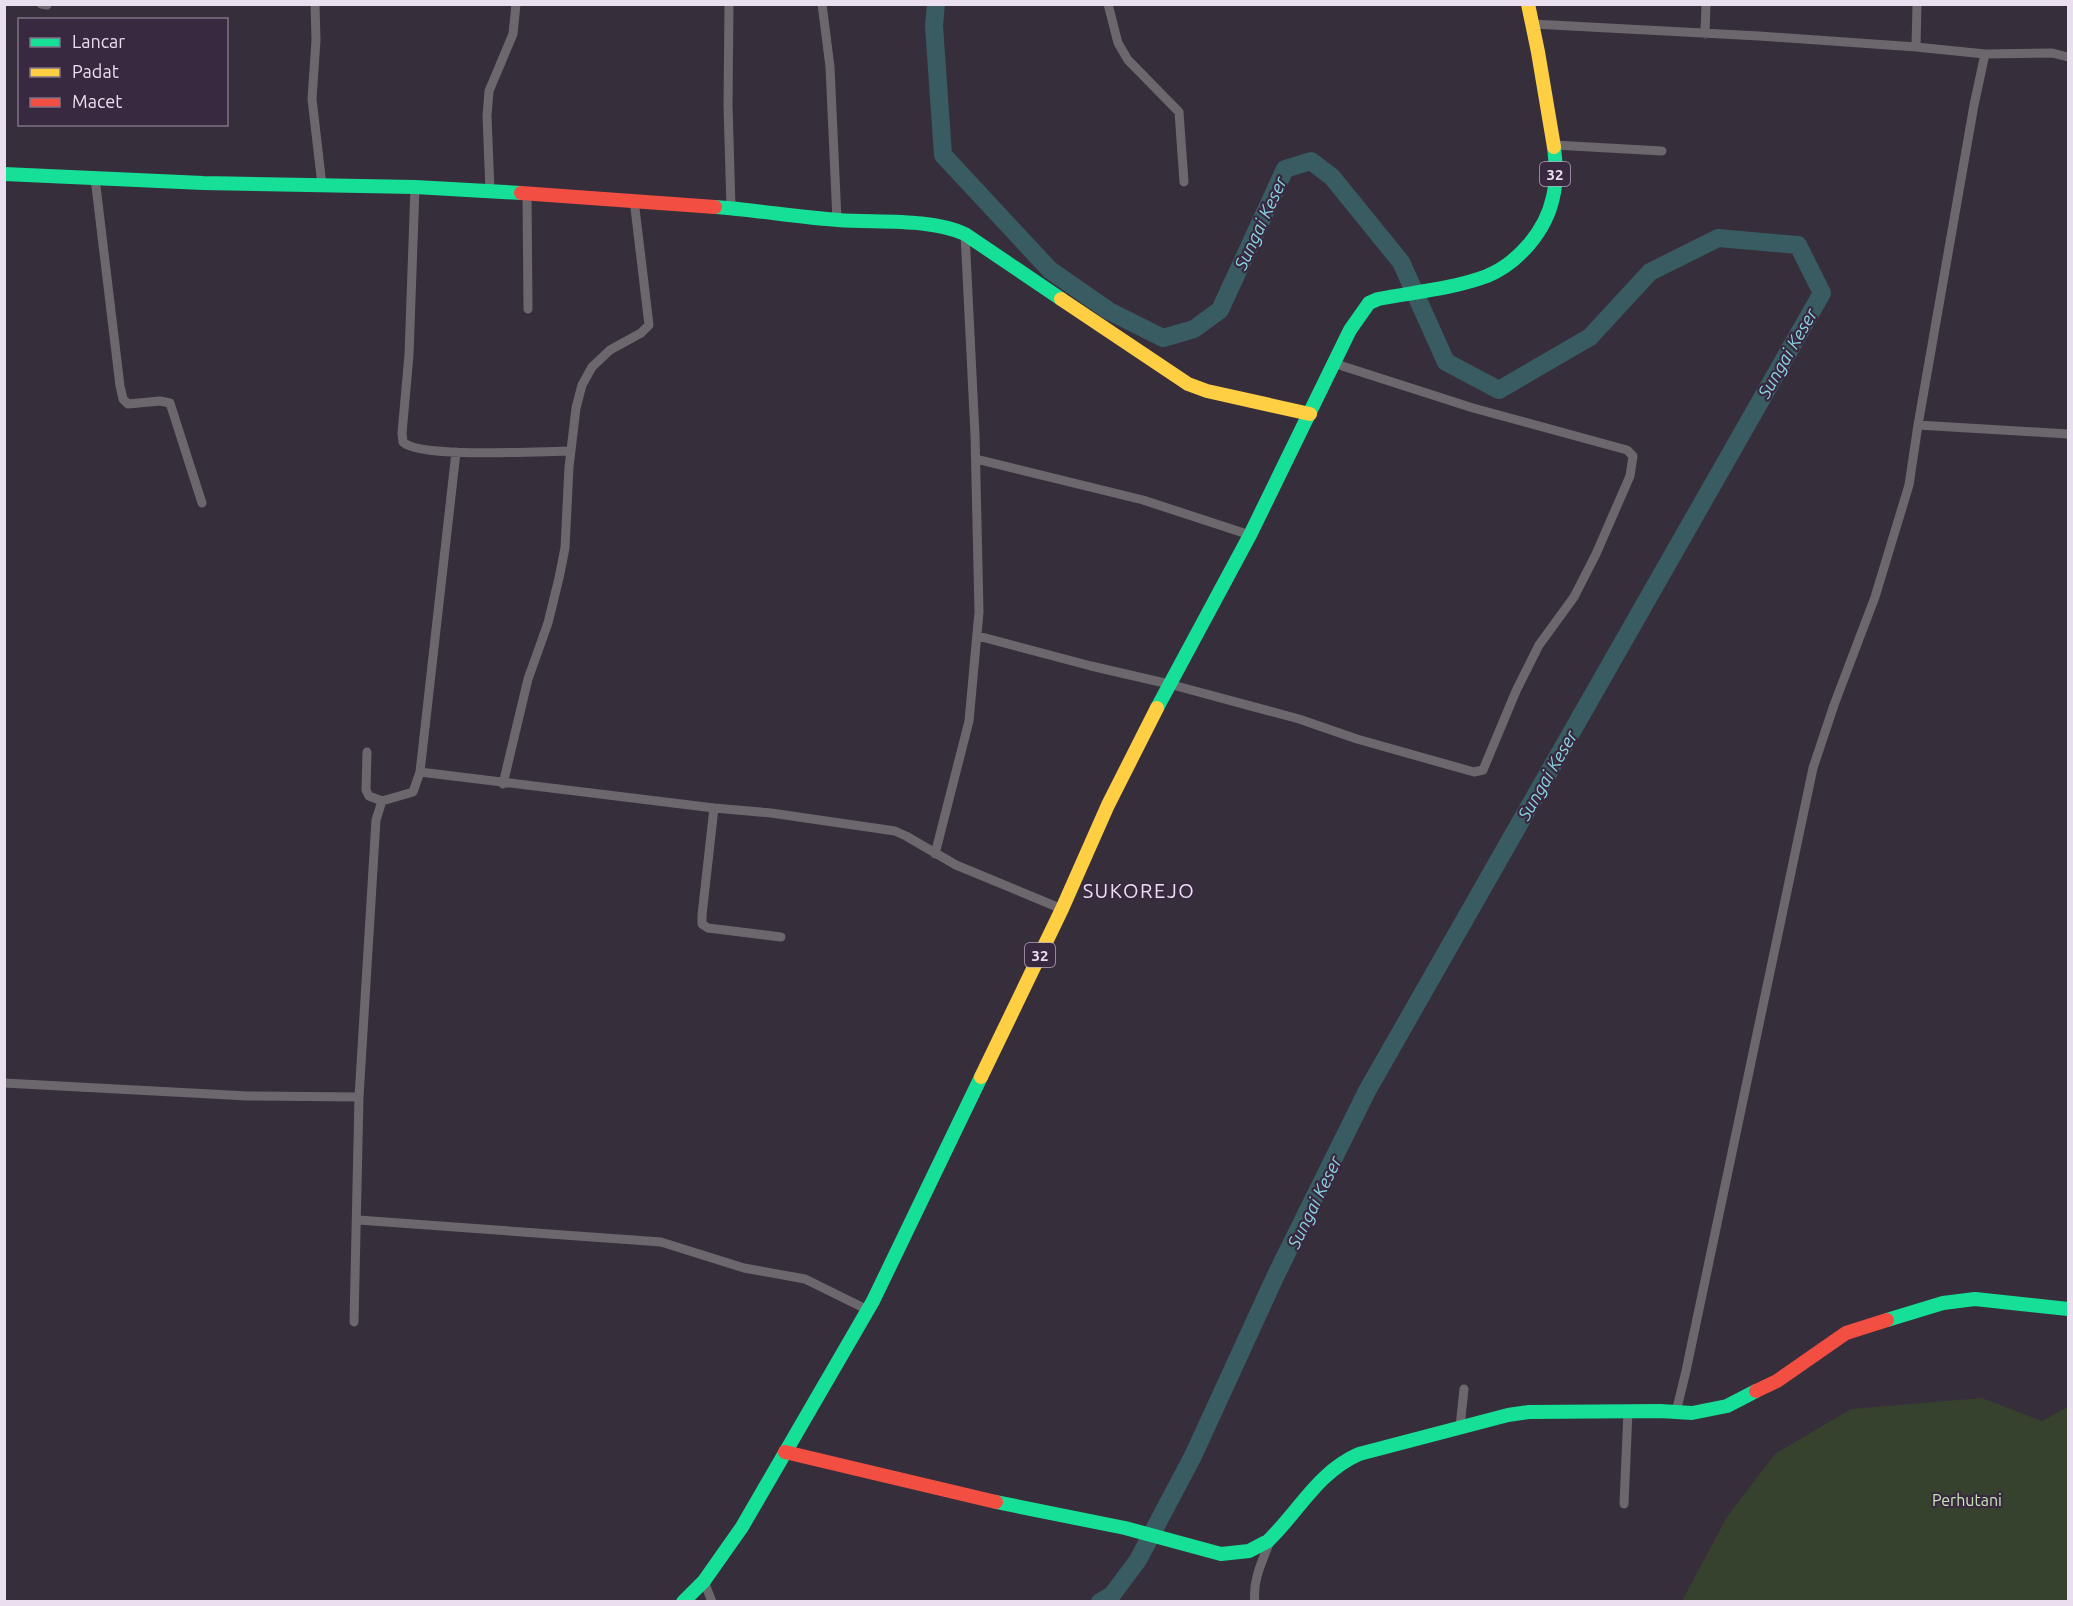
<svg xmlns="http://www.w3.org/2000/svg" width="2073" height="1606" viewBox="0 0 2073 1606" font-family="Ubuntu,sans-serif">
<rect width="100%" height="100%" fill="#372e3b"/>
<!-- green -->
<path fill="#36422e" d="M1982 1398 2042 1421 2068 1407V1601H1682L1727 1517 1775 1454 1851 1409Z"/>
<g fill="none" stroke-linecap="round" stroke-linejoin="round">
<!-- river -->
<path stroke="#395c62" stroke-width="18" d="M936 4 934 26 943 155 1050 270 1109 311 1163 338 1194 329 1220 310 1285 169 1311 161 1332 177 1401 262 1446 362 1499 390 1590 337 1650 272 1718 238 1798 245 1822 293 1367 1091 1276 1275 1193 1456 1138 1560 1112 1595 1100 1602"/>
<!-- street -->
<path stroke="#6c676d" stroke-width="9" d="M41 4 47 5
M315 4 316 40 312 99 322 185
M729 4 728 105 731 208
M822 4 830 67 837 220
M1108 4 1118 43 1128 60 1179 112 1184 182
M1533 24 1759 36 1916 47 1985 54 1974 105 1918 425 2068 434
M1705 34 1706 4
M1916 47 1917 4
M1985 54 2052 53 2068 57
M1554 145 1662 151
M95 178 120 386 123 399 128 404 160 401 170 403 202 503
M415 187 409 355 402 433 403 442C420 459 542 451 571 451
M490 191 487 116 489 91 513 34 516 4
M527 193 528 309
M456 452 420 772 714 808 771 813 895 831 906 836 956 865 1062 909
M976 459 1143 500 1250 535
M978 636 1091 666 1169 684 1299 719 1357 739 1474 772 1483 770 1516 691 1539 645 1574 597 1596 554 1630 476 1633 456 1627 450 1473 408 1333 363
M367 752 366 790 369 796 382 801
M503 784 528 679 548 623 559 578 565 548 569 467 576 408 582 385 592 367 610 350 641 333 649 325 634 200
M714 808 702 915V924L708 928 781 937
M935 854 969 721 979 612 975 435 965 234
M4 1083 248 1096 359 1097
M358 1220 661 1242 744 1268 805 1279 868 1310
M354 1322 359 1097 376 820 382 801 413 792 420 772
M1676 1412 1686 1371 1813 768 1834 705 1875 597 1909 485 1918 425
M1460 1427 1464 1389
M1624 1504 1628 1411
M704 1581 712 1602
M1255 1602C1252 1580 1263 1560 1270 1541"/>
<!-- fast -->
<path stroke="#16e098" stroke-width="14" d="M4 174 203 183 415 187 521 193
M715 207C756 210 797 217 838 220 877 223 930 218 965 234L1061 299
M1157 708 1250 535 1350 330 1369 303 1378 299C1414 292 1452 289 1487 276 1518 263 1546 231 1553 197 1557 181 1556 163 1554 147
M1887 1320 1943 1303 1975 1299 2068 1309
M996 1502 1125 1528 1221 1554 1249 1551 1268 1541C1299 1511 1318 1472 1359 1454L1508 1415 1529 1412 1660 1411 1692 1413 1727 1406 1756 1391
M683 1602 704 1581 742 1527 873 1301 981 1077"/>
<!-- slow -->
<path stroke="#ffcf43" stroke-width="14" d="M1528 4 1538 52 1554 147
M1061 299 1188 384 1207 391 1310 414
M981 1077 1062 909 1108 805 1157 708"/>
<!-- jam -->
<path stroke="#f24e42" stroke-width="14" d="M521 193 715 207
M1756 1391 1777 1381 1846 1333 1887 1320
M785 1452 996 1502"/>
</g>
<g text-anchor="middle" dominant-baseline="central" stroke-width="4.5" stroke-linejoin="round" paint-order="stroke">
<!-- shield labels -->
<g fill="#392940" stroke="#b4a8ba" stroke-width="1.5">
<rect x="1540" y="162" width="30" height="24" rx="4.5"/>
<rect x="1025" y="943" width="30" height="24" rx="4.5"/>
</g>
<g font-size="15" font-weight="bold" fill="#e9dfee">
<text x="1555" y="174">32</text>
<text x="1040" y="955">32</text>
</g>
<!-- park labels -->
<g font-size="16" fill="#c8e6b3" stroke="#392940">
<text x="1967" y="1500">Perhutani</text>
</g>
<!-- water labels -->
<g font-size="18" font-style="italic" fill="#89d3df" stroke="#392940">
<text transform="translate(1260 223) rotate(-65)">Sungai Keser</text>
<text transform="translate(1787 353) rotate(-60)">Sungai Keser</text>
<text transform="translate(1547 775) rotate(-60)">Sungai Keser</text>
<text transform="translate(1314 1202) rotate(-64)">Sungai Keser</text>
</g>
<!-- quarter labels -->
<g font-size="20" letter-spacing="1.5" fill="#e9dfee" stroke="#392940">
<text x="1139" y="890">SUKOREJO</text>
</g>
</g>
<!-- border -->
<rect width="2073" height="1606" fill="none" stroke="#e9dfee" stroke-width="12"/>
<!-- legend -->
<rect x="18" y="18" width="210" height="108" fill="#392940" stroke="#7f7286" stroke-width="1.5"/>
<rect x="30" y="38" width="30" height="9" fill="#16e098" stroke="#7f7286" stroke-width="1.5"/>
<text x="72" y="48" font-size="18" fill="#e9dfee">Lancar</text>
<rect x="30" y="68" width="30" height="9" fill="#ffcf43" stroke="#7f7286" stroke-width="1.5"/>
<text x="72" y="78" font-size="18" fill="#e9dfee">Padat</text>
<rect x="30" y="98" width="30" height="9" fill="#f24e42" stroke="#7f7286" stroke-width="1.5"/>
<text x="72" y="108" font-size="18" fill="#e9dfee">Macet</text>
</svg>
